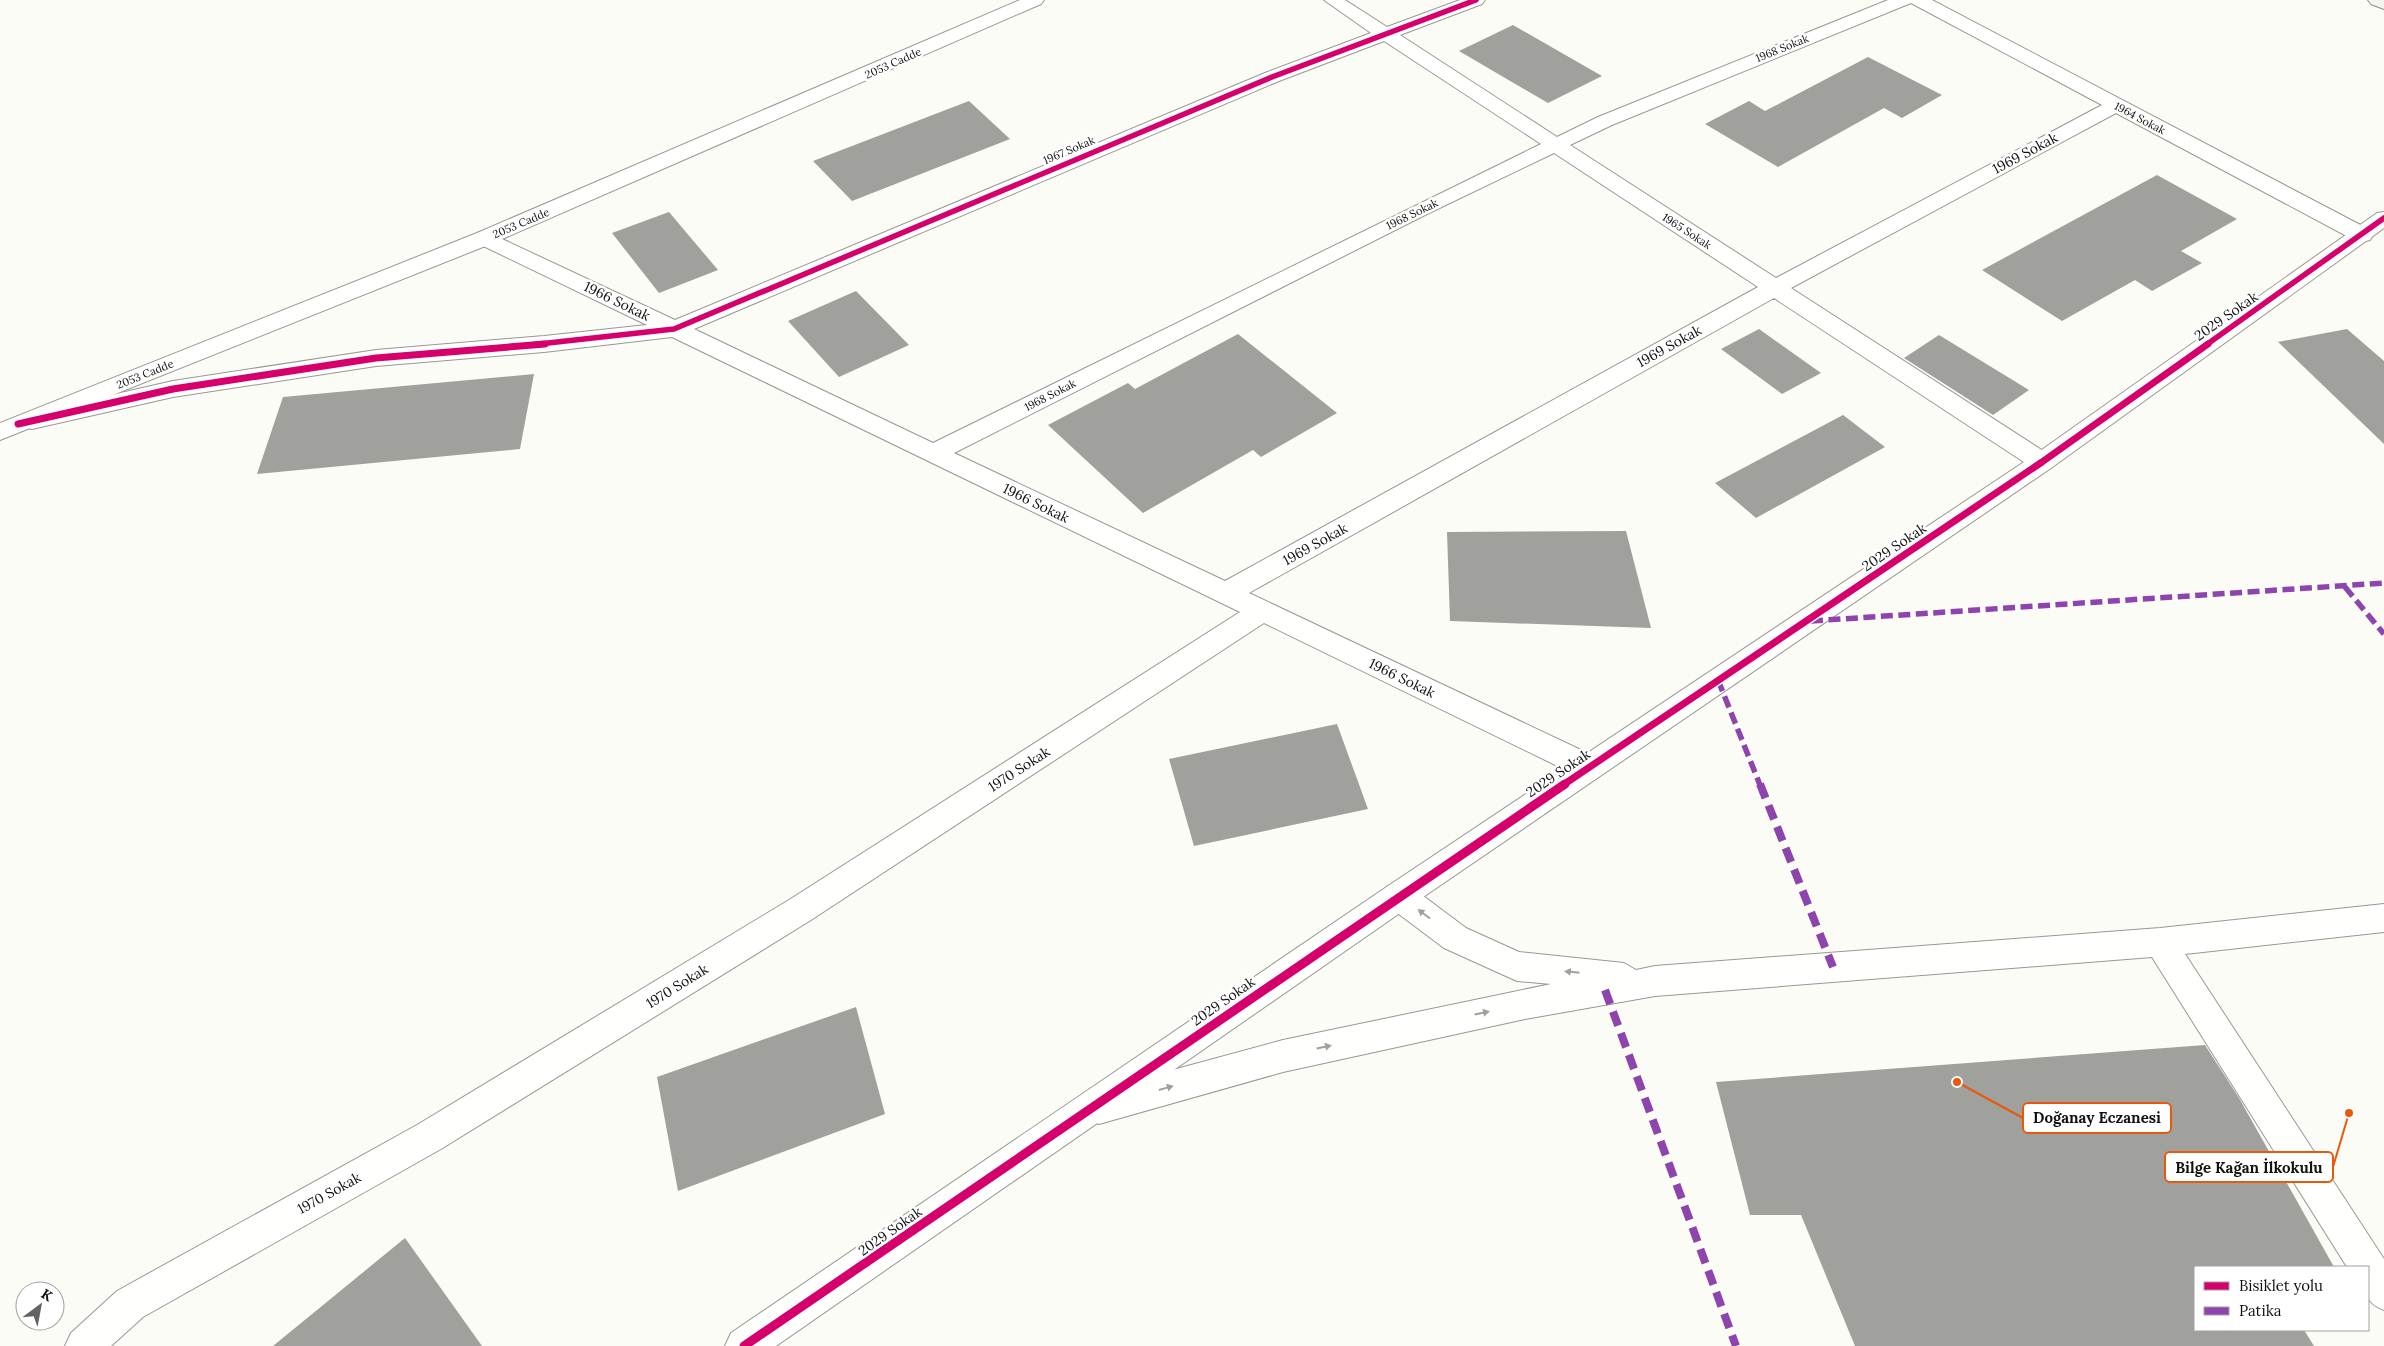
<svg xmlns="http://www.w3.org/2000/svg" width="2384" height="1346" viewBox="0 0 2384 1346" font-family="Lora,serif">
<rect width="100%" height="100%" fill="#fcfcf7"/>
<!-- building -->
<path fill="#a0a09c" d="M1513 25 1602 76 1548 103 1459 51Z
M1868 57 1942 95 1902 118 1884 108 1778 167 1705 124 1749 101 1765 111Z
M969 101 1010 139 852 201 813 161Z
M2157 175 2237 219 2181 251 2202 263 2152 291 2135 280 2062 321 1982 270Z
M669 212 718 270 659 293 612 233Z
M856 291 909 345 839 377 788 321Z
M1759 329 1821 373 1782 394 1721 349Z
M2347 329 2384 361V444L2278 342Z
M1238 334 1337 413 1261 457 1253 450 1143 513 1048 425 1128 383 1135 389Z
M1939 335 2029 390 1993 415 1904 358Z
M534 374 520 449 257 474 283 397Z
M1843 415 1885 447 1756 518 1715 483Z
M1626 531 1651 628 1450 621 1447 532Z
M1337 724 1368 809 1194 846 1169 759Z
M856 1007 885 1114 678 1191 657 1077Z
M2205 1045 2239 1098 2334 1267H2195V1330H2304L2314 1346H1855L1801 1215H1750L1716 1082Z
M405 1238 482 1346H273Z"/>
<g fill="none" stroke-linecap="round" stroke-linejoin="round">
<defs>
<path id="minor" d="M1324 0H1345L1387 27 1460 0H1485L1482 4 1400 35 1557 137 1598 117 1888 0H1932L2370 230 2373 235 2370 240 2362 242 2354 240 2116 113 1791 288 2051 456 2054 462 2051 468 2042 471 2033 468 1774 298 1249 593 1598 758 1602 767 1598 776 1588 779 1578 776 1264 623 811 920 441 1149 143 1317 111 1346H65L71 1333 117 1291 417 1125 789 900 1240 612 672 337 544 352 376 366 173 397 32 429 24 427 20 421 24 415 173 381 376 350 544 336 647 325 477 243 474 238 477 233 485 231 675 320 1265 73 1371 33ZM1911 3 2102 105 1776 278 1570 145 1612 125ZM1384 41 1541 144 933 443 694 329 1279 81ZM1554 153 1758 287 1225 581 954 453 1427 214Z
M1399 882 1410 886 1466 928 1519 952 1624 963 1636 970 1655 966 2160 928 2384 904V932L2185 954 2384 1259V1310C2361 1301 2368 1290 2368 1267H2347L2152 957 1655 996 1525 1019 1283 1072 1099 1124 1087 1119 1082 1107 1087 1095 1099 1090 1283 1040 1551 984 1517 981 1444 948 1388 906 1384 896 1388 886Z"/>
<path id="tertiary" d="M1020 0H1044L1041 4 493 243 0 440V423L477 233Z
M2384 212V228L2051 468 1410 906 776 1346H725L731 1333 1388 886 2033 456 2377 213Z"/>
<path id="secondary" d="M2368 0H2384V9L2371 4Z"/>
</defs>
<!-- minor casing -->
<use href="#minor" stroke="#979795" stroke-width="2"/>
<!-- tertiary casing -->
<use href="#tertiary" stroke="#979795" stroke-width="2"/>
<!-- secondary casing -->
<use href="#secondary" stroke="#8d8d8b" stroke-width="2"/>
<!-- minor -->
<use href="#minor" fill="#fffffe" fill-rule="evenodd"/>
<!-- tertiary -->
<use href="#tertiary" fill="#fffffe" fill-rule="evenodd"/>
<!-- secondary -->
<use href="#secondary" fill="#f5f5ed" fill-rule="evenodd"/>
<!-- quiet-far1 -->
<path stroke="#8e44ad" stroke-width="5.5" stroke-dasharray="12 5.5" stroke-linecap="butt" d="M2345 587 2384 634
M1811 621 2384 583
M1718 680 1760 785"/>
<!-- quiet -->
<path stroke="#8e44ad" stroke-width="8" stroke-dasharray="15 8" stroke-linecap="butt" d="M1760 784 1833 967
M1605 990 1736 1346"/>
<defs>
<path id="cycleway-far2" d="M530 345 674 329 1272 77 1476 0
M2206 345 2384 218"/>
<path id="cycleway-far1" d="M18 424 173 389 376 358 545 344
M1563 785 2042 462 2208 344"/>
<path id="cycleway" d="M744 1346 1565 784"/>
</defs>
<!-- cycleway-far2 casing -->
<use href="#cycleway-far2" stroke="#fff" stroke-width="8"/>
<!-- cycleway-far1 casing -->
<use href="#cycleway-far1" stroke="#fff" stroke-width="10"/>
<!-- cycleway casing -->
<use href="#cycleway" stroke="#fff" stroke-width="12"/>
<!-- cycleway-far2 -->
<use href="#cycleway-far2" stroke="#d6006c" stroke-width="5.5"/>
<!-- cycleway-far1 -->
<use href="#cycleway-far1" stroke="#d6006c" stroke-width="7"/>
<!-- cycleway -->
<use href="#cycleway" stroke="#d6006c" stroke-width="9"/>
</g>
<!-- one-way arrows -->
<defs><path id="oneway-solid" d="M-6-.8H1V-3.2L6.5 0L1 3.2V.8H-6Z" transform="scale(1.25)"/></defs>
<g fill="#a0a09f">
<use href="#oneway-solid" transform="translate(1424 914) rotate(-143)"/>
<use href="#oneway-solid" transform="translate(1572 972) rotate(-174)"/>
<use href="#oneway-solid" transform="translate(1482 1013) rotate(-12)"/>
<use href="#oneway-solid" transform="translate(1324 1047) rotate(-12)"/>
<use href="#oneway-solid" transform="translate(1166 1088) rotate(-16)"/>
</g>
<g text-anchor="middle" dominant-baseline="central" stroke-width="5" stroke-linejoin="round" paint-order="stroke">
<!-- far-street labels -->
<g font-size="11" fill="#111" stroke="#fff">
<text transform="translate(1782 48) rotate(-22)">1968 Sokak</text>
<text transform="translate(893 63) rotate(-24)">2053 Cadde</text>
<text transform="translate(2140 118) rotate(28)">1964 Sokak</text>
<text transform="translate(1069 150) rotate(-23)">1967 Sokak</text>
<text transform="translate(1412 214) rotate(-26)">1968 Sokak</text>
<text transform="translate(521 223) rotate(-23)">2053 Cadde</text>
<text transform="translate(1687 231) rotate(33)">1965 Sokak</text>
<text transform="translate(145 374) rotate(-22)">2053 Cadde</text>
<text transform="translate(1050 395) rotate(-27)">1968 Sokak</text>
</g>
<!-- street labels -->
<g font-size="14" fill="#111" stroke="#fff">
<text transform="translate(2025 153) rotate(-28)">1969 Sokak</text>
<text transform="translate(617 301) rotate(26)">1966 Sokak</text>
<text transform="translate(2226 316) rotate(-35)">2029 Sokak</text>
<text transform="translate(1669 346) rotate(-29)">1969 Sokak</text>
<text transform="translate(1036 503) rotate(26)">1966 Sokak</text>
<text transform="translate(1315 544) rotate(-29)">1969 Sokak</text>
<text transform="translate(1894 547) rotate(-34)">2029 Sokak</text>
<text transform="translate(1402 678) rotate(26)">1966 Sokak</text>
<text transform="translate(1019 769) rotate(-33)">1970 Sokak</text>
<text transform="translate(1558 773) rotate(-34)">2029 Sokak</text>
<text transform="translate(677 986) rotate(-32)">1970 Sokak</text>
<text transform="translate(1223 1001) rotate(-35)">2029 Sokak</text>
<text transform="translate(329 1193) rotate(-29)">1970 Sokak</text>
<text transform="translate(890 1231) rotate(-35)">2029 Sokak</text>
</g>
</g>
<!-- callouts -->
<path fill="none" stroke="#e8590c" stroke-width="2" d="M1957 1082L2023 1118M2349 1113L2333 1167"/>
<g fill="#e8590c" stroke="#fff" stroke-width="2">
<circle cx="1957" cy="1082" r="5"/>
<circle cx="2349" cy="1113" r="5"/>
</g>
<g fill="#fff" stroke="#e8590c" stroke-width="2">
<rect x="2023" y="1103" width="148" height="30" rx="5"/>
<rect x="2165" y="1152" width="168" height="30" rx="5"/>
</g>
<g font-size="15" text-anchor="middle" font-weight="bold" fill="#111">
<text x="2097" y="1123">Doğanay Eczanesi</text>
<text x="2249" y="1173">Bilge Kağan İlkokulu</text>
</g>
<!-- legend -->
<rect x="2194" y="1266" width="175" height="65" fill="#ffffff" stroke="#a0a0a0"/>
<rect x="2204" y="1282" width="25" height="8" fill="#d6006c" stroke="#a0a0a0"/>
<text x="2239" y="1291" font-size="15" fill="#111111">Bisiklet yolu</text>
<rect x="2204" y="1307" width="25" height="8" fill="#8e44ad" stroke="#a0a0a0"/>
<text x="2239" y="1316" font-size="15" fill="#111111">Patika</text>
<!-- north arrow -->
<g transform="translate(40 1306) rotate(32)"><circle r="24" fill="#ffffff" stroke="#a0a0a0"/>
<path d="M0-4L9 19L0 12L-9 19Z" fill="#636362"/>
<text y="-8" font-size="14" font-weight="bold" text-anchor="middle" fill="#111111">K</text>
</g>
</svg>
